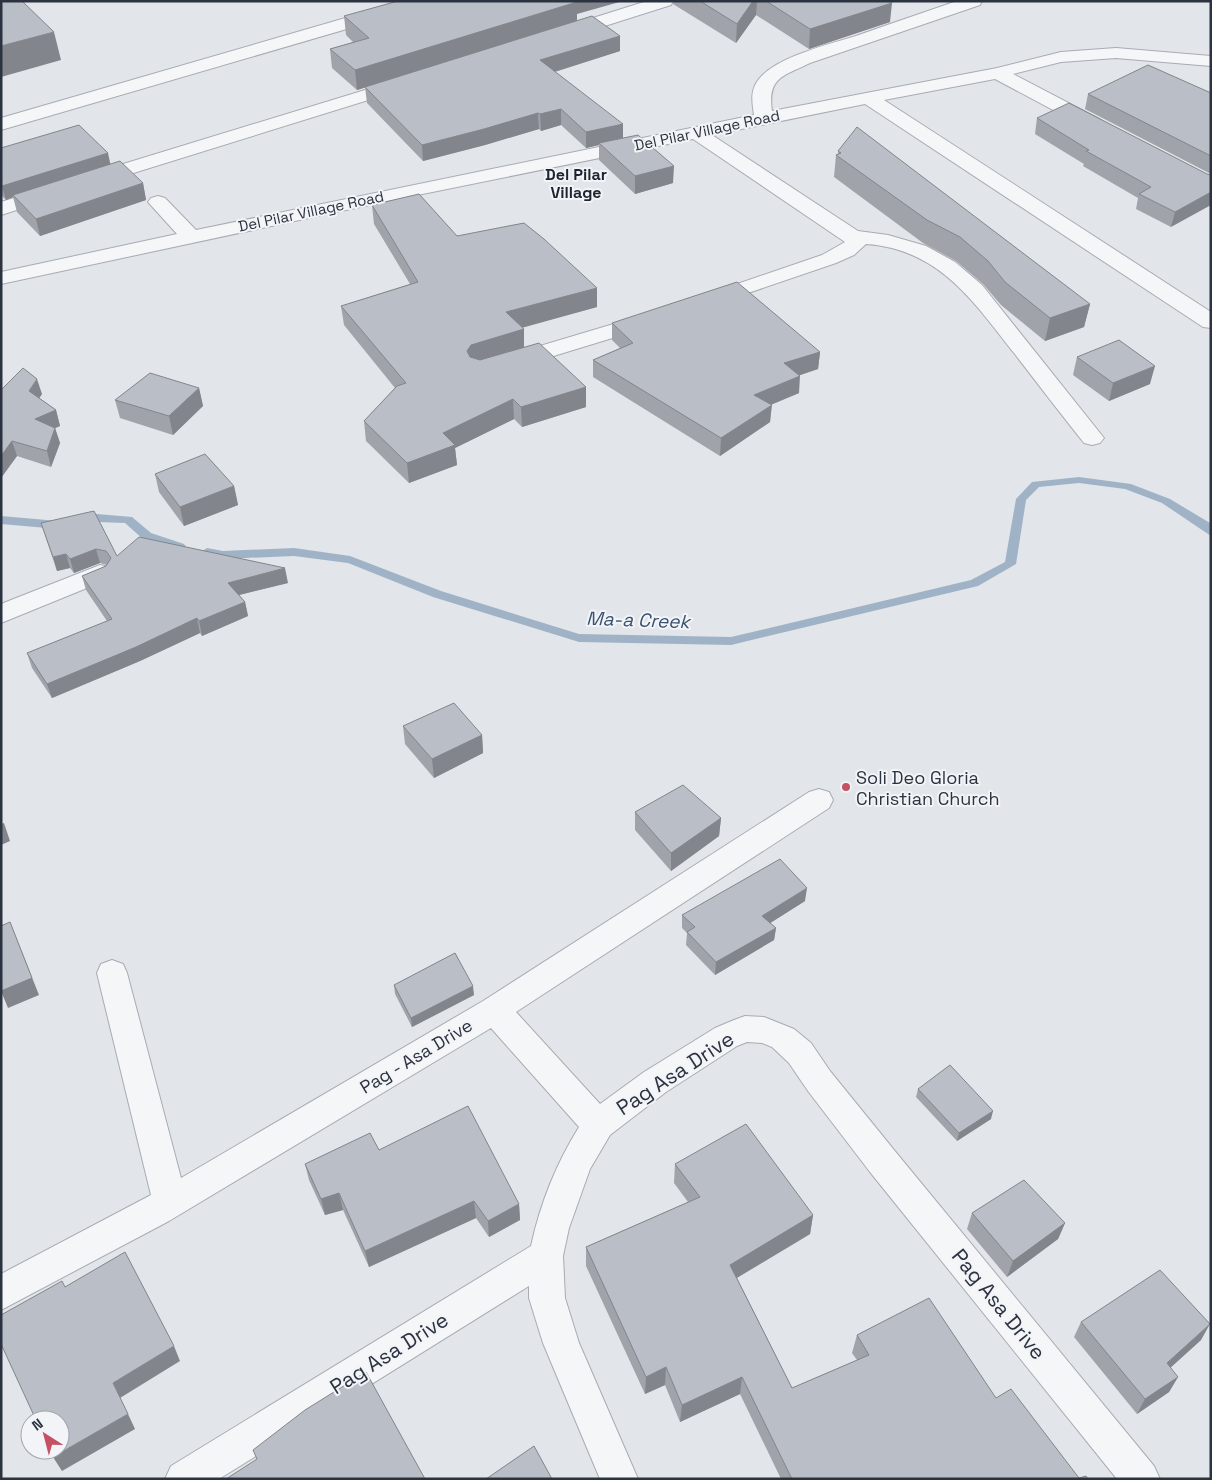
<svg xmlns="http://www.w3.org/2000/svg" width="1212" height="1480" viewBox="0 0 1212 1480" font-family="'Space Grotesk',sans-serif">
<rect width="100%" height="100%" fill="#e2e5e9"/>
<g fill="none" stroke-linecap="round" stroke-linejoin="round">
<!-- stream -->
<path fill="#a0b3c6" fill-rule="evenodd" d="M1079 477 1131 484 1170 499 1210 523 1211 536 1162 503 1125 489 1079 483 1039 487 1026 500 1016 564 978 586 731 645 579 642 433 597 348 563 294 556 223 559 203 555 201 552 207 548 223 551 294 548 350 556 441 591 579 634 731 637 971 580 1005 562 1016 499 1032 482Z
M97 514 132 517 151 533 184 544 186 547 180 551 143 539 125 523 97 522 83 524 77 520 79 517Z
M1 516 58 521 64 525 58 529 1 524Z"/>
<defs>
<path id="minor" d="M404 1H431L429 5 1 130V118Z
M647 1H673L671 5 570 37 564 38 558 37 555 33 558 29Z
M957 1H982L980 5 810 63C784 76 767 77 772 111L997 68 1061 52 1116 48 1211 56V66L1116 58 1061 62 1013 74 1101 120 1103 124 1101 128 1094 130 1087 128 995 79 884 100 1211 312V328L1203 327 865 104 712 135 858 231 888 235 926 246 955 262 982 285 1100 433 1104 438 1100 443 1092 445 1084 443C1060 413 1037 383 1014 353 973 301 939 249 866 244L854 255 836 263 716 304 709 306 702 304 698 300 702 296 822 255 845 242 693 139 393 200 1 284V272L177 234 148 202 151 198 158 196 165 198 196 230 754 115C752 101 750 90 759 79 776 57 830 44 856 36 889 24 923 13 957 1Z
M401 79 407 80 410 84 407 88 98 184 91 186 84 184 81 180 84 176Z
M50 187 57 189 60 193 57 197 1 215V202Z
M647 314 655 315 658 320 655 325 511 369 503 367 500 362 503 357Z
M100 565 109 567 113 573 109 579 1 623V604Z
M819 789 829 792 833 800 829 808 516 1012 600 1104 644 1072 715 1028 734 1020 745 1016 764 1017 794 1029 811 1043 830 1071 894 1150 1154 1466 1160 1479H1117L870 1172 808 1091 789 1063 772 1047 762 1043 747 1042 737 1046 666 1092 610 1135 590 1169 569 1228 563 1256 565 1298 579 1343 638 1479H600L543 1343 529 1298V1286L219 1479H165L171 1466 531 1246C540 1204 556 1164 579 1127L491 1028 169 1221 1 1310V1274L151 1195 97 973 101 964 112 960 123 964 127 973 181 1178 483 1001 809 792Z"/>
</defs>
<!-- minor casing -->
<use href="#minor" stroke="#a7acb3" stroke-width="2"/>
<!-- minor -->
<use href="#minor" fill="#f5f6f8" fill-rule="evenodd"/>
</g>
<!-- wall -->
<path fill="#a0a3aa" d="M674 1H890V22L809 49 756 15 736 43 673 4Z
M577 14V21L620 36V51L555 72 623 138 673 183 635 194 599 160V145L586 148 561 125 541 131 539 129 485 145 423 161 367 103 365 87 512 41 357 90 332 68 330 49 353 42 346 35 344 16Z
M1211 93V174L1085 109 1088 94Z
M1037 118 1207 174 1171 227 1136 209 1138 198 1083 166 1084 164 1035 134Z
M1 148 110 164 143 183 146 200 40 236 17 212 13 197 6 200 1 195Z
M838 151 1090 304 1084 327 1045 341 1001 305 983 284 956 261 923 243 834 177 836 155 838 154Z
M372 205 457 236 597 307 522 327 524 329V347L586 407 522 427 514 419 455 448 457 465 409 483 366 441 364 421 395 388 344 325 341 306 410 284 374 224Z
M612 323 820 352 818 369 799 375V393L771 405 770 422 720 456 593 377V360L620 348 612 340Z
M1077 357 1150 384 1109 401 1073 375Z
M199 388 203 406 173 435 120 418 115 400Z
M1 390 42 394 39 398 56 410 60 426 55 428 60 443 51 467 17 456 1 478Z
M155 474 234 486 238 505 184 526 159 492Z
M41 523 117 556 288 583 239 595 245 602 248 616 202 636 200 633 140 661 52 698 32 668 27 653 107 621 86 590 82 576 106 566 107 565 100 563 74 573 70 568 57 571Z
M403 726 482 735 483 753 434 778 405 744Z
M635 812 721 818 719 836 671 871 635 830Z
M805 901 770 923 776 928 774 940 715 975 686 945 687 933 682 928V915Z
M394 985 474 995 412 1027 395 994Z
M918 1089 991 1119 957 1141 916 1097Z
M379 1150 519 1204 520 1220 489 1237 476 1218 369 1267 343 1210 325 1215 309 1180 305 1164Z
M675 1164 813 1215 810 1234 737 1278 792 1388 857 1360 852 1353 857 1335 996 1398 1079 1478 1088 1479H781L740 1394 680 1422 665 1385 645 1394 586 1266V1247L688 1202 674 1183Z
M972 1213 1065 1223 1058 1239 1007 1277 967 1229Z
M1081 1322 1201 1340 1170 1368 1178 1377 1169 1392 1137 1414 1074 1337Z"/>
<!-- shaded-wall -->
<path fill="#82858b" d="M570 1H623L577 14V21L357 90 355 70Z
M753 1H757L756 15 736 43 737 24Z
M892 3 890 22 809 49 810 29Z
M54 32 61 60 1 77V46Z
M620 36V51L541 76 540 60Z
M561 109V125L541 131 540 114Z
M538 113 539 129 485 145 423 161 422 145Z
M623 124V140L599 143V145L586 148V132Z
M108 153 111 167 13 195V197L6 200 2 186Z
M674 166 673 183 635 194V176Z
M143 183 146 200 40 236 36 219Z
M1211 192V205L1171 227 1175 212Z
M597 288V307L507 332 506 312Z
M1090 304 1084 327 1045 341 1050 318Z
M524 329V348L472 364 467 351 471 345Z
M820 352 818 369 783 381 784 363Z
M1155 366 1150 384 1109 401 1113 383Z
M800 376 799 393 753 412 754 395Z
M37 379 42 394 34 406 29 391Z
M586 387V407L522 427 521 407Z
M199 388 203 406 173 435 169 416Z
M513 399 514 419 455 448 457 465 409 483 407 463 443 433Z
M772 405 770 422 720 456 721 438Z
M56 410 60 426 39 435 35 419Z
M55 428 60 443 51 467 47 451Z
M12 441 17 456 1 478V456Z
M234 486 238 505 184 526 180 507Z
M96 549 100 563 74 573 70 559Z
M66 554 70 568 57 571 53 557Z
M285 568 288 583 231 597 228 583Z
M245 602 248 616 202 636 199 621Z
M197 618 200 633 140 661 52 698 47 684Z
M482 735 483 753 434 778 432 759Z
M721 818 719 836 671 871V853Z
M4 823 10 841 1 845V824Z
M807 888 805 901 761 929 762 916Z
M10 922 39 995 8 1008 1 991Z
M776 928 774 940 715 975 716 962Z
M473 986 474 995 412 1027 411 1018Z
M993 1111 991 1119 957 1141 959 1133Z
M339 1193 343 1210 325 1215 321 1199Z
M474 1201 476 1218 369 1267 365 1251Z
M519 1204 520 1220 489 1237 488 1221Z
M813 1215 810 1234 728 1283 730 1265Z
M1065 1223 1058 1239 1007 1277 1013 1261Z
M1210 1324 1201 1340 1159 1378 1167 1363Z
M174 1346 180 1361 120 1398 113 1383Z
M666 1367 665 1385 645 1394 646 1377Z
M742 1377 740 1394 680 1422 682 1405Z
M1178 1377 1169 1392 1137 1414 1145 1399Z
M128 1414 135 1429 62 1471 53 1457Z"/>
<!-- building -->
<path fill="#babec6" stroke="#82858b" d="M1 1H22L54 32 1 46Z
M398 1H576L577 2 355 70 330 49 369 38 344 16Z
M700 1H753L737 24Z
M766 1H890L892 3 810 29Z
M592 16 620 36 540 60 623 124 586 132 561 109 540 114 538 113 484 129 422 145 365 87Z
M1148 65 1211 93V156L1088 94Z
M1069 103 1207 174 1211 175V192L1175 212 1139 194 1151 187 1086 151 1089 150 1037 118Z
M79 125 108 153 2 186 1 185V148Z
M857 127 1090 304 1050 318 1005 282 988 261 960 237 927 220 836 155 841 153 838 151Z
M638 135 674 166 635 176 599 143Z
M120 161 143 183 36 219 13 195Z
M419 194 457 236 524 223 544 239 597 288 506 312 524 329 471 345 467 351 470 357 480 360 539 343 586 387 521 407 513 399 443 433 455 445 407 463 364 421 397 386 406 383 341 306 418 282 372 205Z
M737 282 820 352 784 363 800 376 754 395 772 405 721 438 593 360 633 343 612 323Z
M1119 340 1155 366 1113 383 1077 357Z
M23 368 37 379 29 391 56 410 35 419 55 428 47 451 12 441 1 456V390Z
M150 373 199 388 169 416 115 400Z
M205 454 234 486 180 507 155 474Z
M94 511 117 556 139 537 285 568 228 583 245 602 199 621 197 618 136 647 47 684 27 653 112 619 82 576 106 566 111 558 106 551 96 549 70 559 66 554 53 557 41 523Z
M454 703 482 735 432 759 403 726Z
M683 785 721 818 671 853 635 812Z
M780 859 807 888 762 916 776 928 716 962 687 932 695 927 682 915Z
M10 922 32 978 1 991V926Z
M455 953 473 986 411 1018 394 985Z
M950 1065 993 1111 959 1133 918 1089Z
M468 1106 519 1204 488 1221 474 1201 365 1251 339 1193 321 1199 305 1164 370 1133 379 1150Z
M746 1124 813 1215 730 1265 792 1388 869 1355 857 1335 929 1298 996 1398 1011 1389 1079 1478 1086 1476 1088 1479H792L742 1377 682 1405 666 1367 646 1377 586 1247 700 1197 675 1164Z
M1024 1180 1065 1223 1013 1261 972 1213Z
M125 1252 174 1346 113 1383 128 1414 53 1457 50 1450H60V1420H36L1 1344V1315L62 1281 65 1287Z
M1160 1270 1210 1324 1167 1363 1178 1377 1145 1399 1081 1322Z
M366 1372 425 1479H226L257 1459 253 1450 305 1410Z
M534 1446 552 1479H486Z"/>
<!-- markers -->
<circle fill="#c45164" stroke="#f2f4f7" stroke-width="2" cx="846" cy="787" r="5"/>
<g text-anchor="middle" dominant-baseline="central" stroke-width="4" stroke-linejoin="round" paint-order="stroke">
<!-- far-street labels -->
<g font-size="15" fill="#2b3340" stroke="#f2f4f7">
<text transform="translate(707 130) rotate(-12)">Del Pilar Village Road</text>
<text transform="translate(311 211) rotate(-12)">Del Pilar Village Road</text>
</g>
<!-- far-neighbourhood labels -->
<g font-size="16" font-weight="bold" fill="#1d2431" stroke="#f2f4f7">
<text x="576" y="174">Del Pilar<tspan x="576" dy="18">Village</tspan></text>
</g>
<!-- poi labels -->
<g font-size="18" fill="#2b3340" stroke="#f2f4f7" text-anchor="start">
<text x="856" y="777">Soli Deo Gloria<tspan x="856" dy="21">Christian Church</tspan></text>
</g>
<!-- street labels -->
<g font-size="18" fill="#2b3340" stroke="#f2f4f7">
<text transform="translate(416 1056) rotate(-31)">Pag - Asa Drive</text>
</g>
<!-- water labels -->
<g font-size="19" font-style="italic" fill="#395271" stroke="#f2f4f7">
<text transform="translate(638 620) rotate(2)">Ma-a Creek</text>
</g>
<!-- near-street labels -->
<g font-size="21" fill="#2b3340" stroke="#f2f4f7">
<text transform="translate(675 1073) rotate(-33)">Pag Asa Drive</text>
<text transform="translate(999 1304) rotate(51)">Pag Asa Drive</text>
<text transform="translate(389 1353) rotate(-32)">Pag Asa Drive</text>
</g>
</g>
<!-- border -->
<rect width="1212" height="1480" fill="none" stroke="#2b3340" stroke-width="5"/>
<!-- north arrow -->
<g transform="translate(45 1435) rotate(324)"><circle r="24" fill="#f2f4f7" stroke="#a2a7ae"/>
<path d="M0-4L9 19L0 12L-9 19Z" fill="#c45164"/>
<text y="-8" font-size="14" font-weight="bold" text-anchor="middle" fill="#2b3340">N</text>
</g>
</svg>
